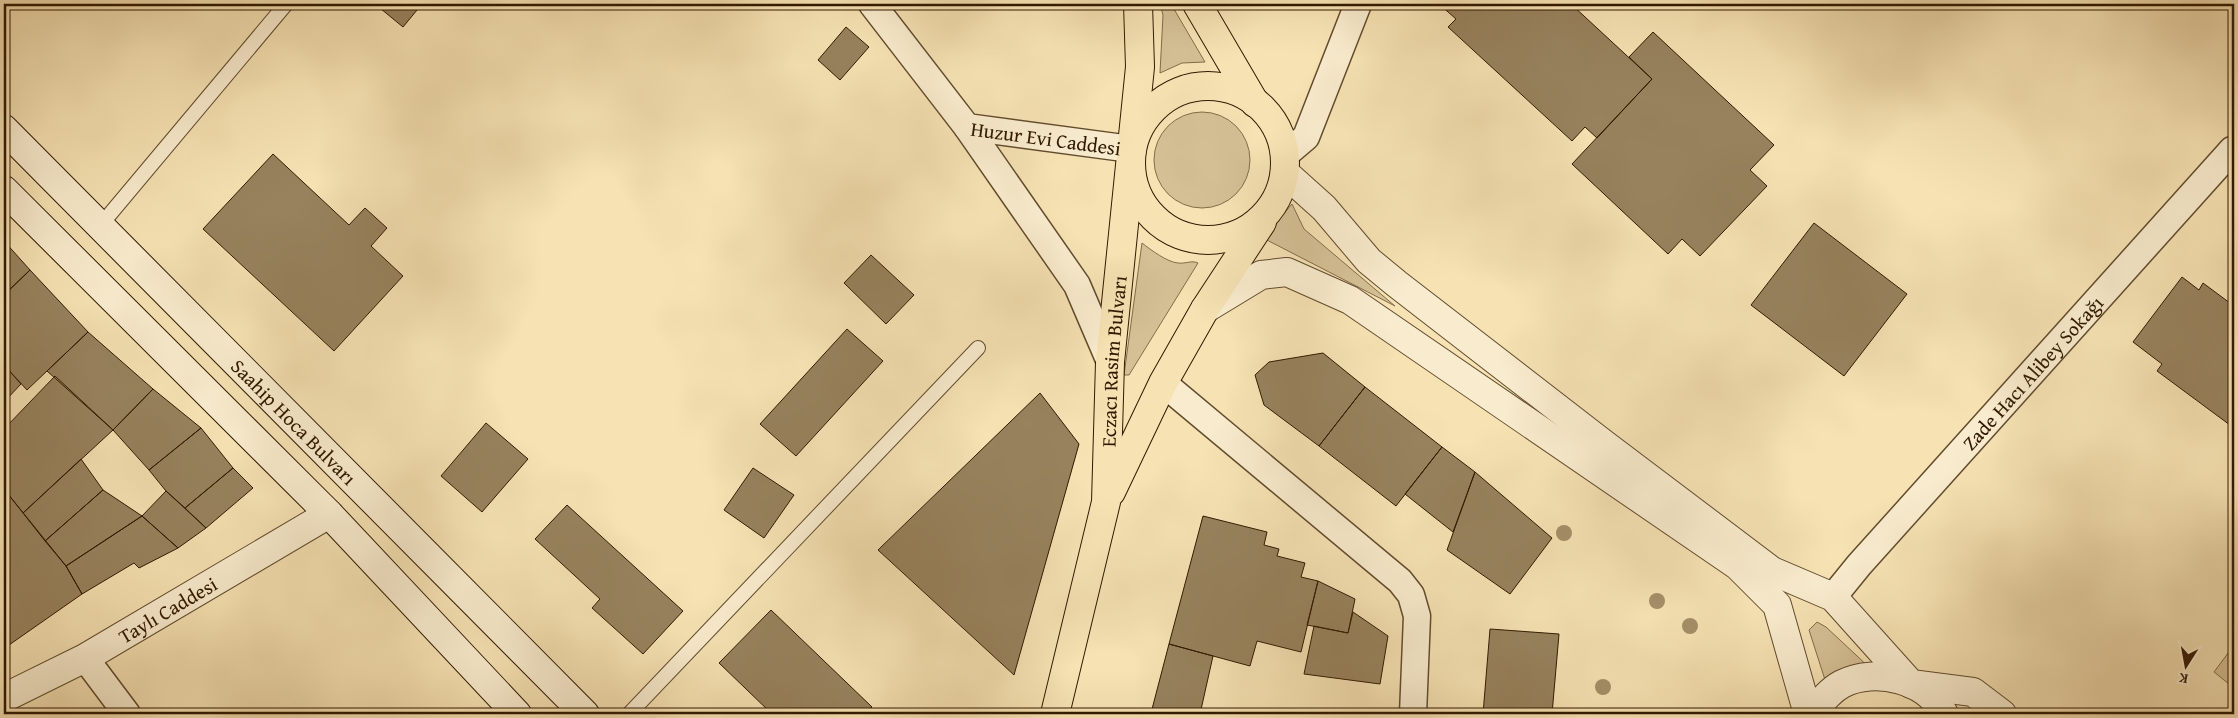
<svg xmlns="http://www.w3.org/2000/svg" width="2238" height="718" viewBox="0 0 2238 718" font-family="'Gentium Book Plus',serif">
<rect width="100%" height="100%" fill="#f6e2b3"/>
<filter id="stains"><feTurbulence type="fractalNoise" baseFrequency=".004" numOctaves="4"/><feColorMatrix values="0 0 0 0 .2 0 0 0 0 .09 0 0 0 0 .02 0 0 0 .5 -.17"/></filter>
<radialGradient id="worn" r=".72"><stop offset=".6" stop-color="#630" stop-opacity="0"/><stop offset="1" stop-color="#630" stop-opacity=".3"/></radialGradient>
<!-- green -->
<path fill="#d5c095" stroke="#836c4a" d="M1160 4H1171L1205 62 1182 63 1160 73 1163 15Z
M1154 160a48 48 0 1 1 96 0a48 48 0 1 1-96 0Z
M1292 204 1304 229 1395 306 1263 238Z
M1142 243C1151 250 1167 262 1178 263 1186 264 1191 260 1198 263L1129 375H1124Z
M1817 622 1826 627 1871 669 1827 686 1809 630Z
M2234 645V688L2214 672Z"/>
<!-- building -->
<path fill="#97825d" stroke="#311900" d="M375 4H422L403 27Z
M1439 4H1571L1652 79 1597 138 1585 127 1572 141 1448 27 1456 19Z
M846 27 869 47 840 80 818 60Z
M1653 32 1774 145 1750 170 1767 186 1700 256 1682 239 1668 254 1572 164 1652 79 1629 57Z
M273 154 349 225 365 208 387 228 371 246 403 276 334 351 203 229Z
M1814 223 1907 294 1844 376 1751 305Z
M4 241 30 270 4 295Z
M871 255 914 295 886 324 844 283Z
M30 270 88 332 27 390 4 365V295Z
M2182 277 2199 290 2203 283 2234 306V428L2157 371 2162 364 2133 342Z
M847 329 883 361 796 456 760 424Z
M88 332 153 389 113 430 47 371Z
M1323 353 1365 387 1319 446 1264 405 1255 375 1269 362Z
M4 365 21 384 4 402Z
M55 376 113 430 23 513 4 489V429Z
M1365 387 1442 447 1396 506 1319 446Z
M153 389 201 428 149 470 113 430Z
M1040 393 1079 444 1014 675 878 550Z
M486 423 528 459 482 512 441 476Z
M201 428 233 468 185 508 166 491 149 470Z
M1442 447 1475 472 1453 532 1405 494Z
M81 459 103 490 45 541 23 513Z
M233 468 253 488 206 528 185 508Z
M753 468 794 495 764 538 724 510Z
M1475 472 1552 538 1510 594 1447 550Z
M4 489 66 566 82 594 9 645 4 638Z
M103 490 142 516 66 566 45 541Z
M166 491 206 528 178 548 142 516Z
M567 505 683 611 643 654 592 608 600 599 535 539Z
M142 516 178 548 139 568 134 563 82 594 66 566Z
M1203 516 1267 532 1264 545 1279 549 1277 556 1305 563 1301 577 1318 581 1301 652 1257 641 1250 666 1169 644Z
M1318 581 1355 599 1348 633 1307 625Z
M771 610 872 707 865 714H772L719 663Z
M1353 612 1388 636 1380 684 1304 674 1314 626 1348 633Z
M1490 629 1559 634 1552 714H1483Z
M1169 644 1213 656 1200 714 1151 713Z"/>
<g fill="none" stroke-linecap="round" stroke-linejoin="round">
<defs>
<path id="service" d="M100 226 286 4
M629 714 978 348"/>
<g id="minor">
<path id="s1" d="M872 4 967 127 1131 149"/>
<path d="M967 127 1077 285 1110 362"/>
<path d="M1286 154 1306 137 1358 4"/>
<path d="M1163 383 1400 581 1411 595 1417 616 1413 714"/>
<path id="s2" d="M1833 597 1859 565 2232 150"/>
<path d="M85 658 127 714"/>
</g>
<g id="tertiary">
<path d="M1285 173 1324 208 1369 261 1397 284 1604 444 1772 571 1833 597 1911 684 1973 692 2002 714"/>
<path d="M1205 309 1261 275 1287 272 1350 300 1738 566 1777 605 1808 714"/>
<path id="s3" d="M4 698 85 658 329 514"/>
<path d="M1812 714C1820 703 1829 691 1842 684 1875 667 1927 679 1944 714"/>
</g>
<g id="secondary">
<path id="s4" d="M4 129 585 714"/>
<path d="M4 190 329 514 517 714"/>
</g>
<g id="primary">
<path d="M1197 4 1255 103"/>
<circle cx="1208" cy="163" r="77"/>
<path d="M1111 492 1163 383 1205 309 1262 222"/>
<path id="s5" d="M1055 714 1106 502 1110 362 1140 67 1138 4"/>
</g>
</defs>
<!-- service casing -->
<use href="#service" stroke="#624b2d" stroke-width="16"/>
<!-- minor casing -->
<use href="#minor" stroke="#624b2d" stroke-width="29"/>
<!-- tertiary casing -->
<use href="#tertiary" stroke="#624b2d" stroke-width="30"/>
<!-- secondary casing -->
<use href="#secondary" stroke="#311900" stroke-width="30"/>
<!-- primary casing -->
<use href="#primary" stroke="#311900" stroke-width="30"/>
<!-- service -->
<use href="#service" stroke="#f9ecce" stroke-width="14"/>
<!-- minor -->
<use href="#minor" stroke="#f9ecce" stroke-width="26"/>
<!-- tertiary -->
<use href="#tertiary" stroke="#f9ecce" stroke-width="28"/>
<!-- secondary -->
<use href="#secondary" stroke="#f9ecce" stroke-width="28"/>
<!-- primary -->
<use href="#primary" stroke="#f6e2b3" stroke-width="28"/>
</g>
<!-- trees -->
<g fill="#a58f69">
<circle cx="1564" cy="533" r="8"/>
<circle cx="1657" cy="601" r="8"/>
<circle cx="1690" cy="626" r="8"/>
<circle cx="1603" cy="687" r="8"/>
</g>
<g text-anchor="middle" dominant-baseline="central" stroke-width="4" stroke-linejoin="round" paint-order="stroke">
<!-- street labels -->
<g font-size="20" fill="#311900" stroke="#f9ecce">
<text stroke="none"><textPath href="#s1" startOffset="235">Huzur Evi Caddesi</textPath></text>
<text stroke="none"><textPath href="#s5" startOffset="359">Eczacı Rasim Bulvarı</textPath></text>
<text stroke="none"><textPath href="#s2" startOffset="300">Zade Hacı Alibey Sokağı</textPath></text>
<text stroke="none"><textPath href="#s4" startOffset="412">Saahip Hoca Bulvarı</textPath></text>
<text stroke="none"><textPath href="#s3" startOffset="186">Taylı Caddesi</textPath></text>
</g>
</g>
<!-- margin -->
<rect width="2238" height="718" fill="none" stroke="#f6e2b3" stroke-width="20"/>
<rect x="5" y="5" width="2228" height="708" fill="none" stroke="#311900" stroke-width="2.5"/>
<rect x="10" y="10" width="2218" height="698" fill="none" stroke="#311900"/>
<!-- north arrow -->
<g transform="translate(2186 666) rotate(191)" stroke="#f9ecce" stroke-width="4" paint-order="stroke">
<path d="M0-4L9 19L0 12L-9 19Z" fill="#311900"/>
<text y="-8" font-size="14" font-weight="bold" text-anchor="middle" fill="#311900">K</text>
</g>
<rect width="100%" height="100%" filter="url(#stains)"/>
<rect width="100%" height="100%" fill="url(#worn)"/>
</svg>
